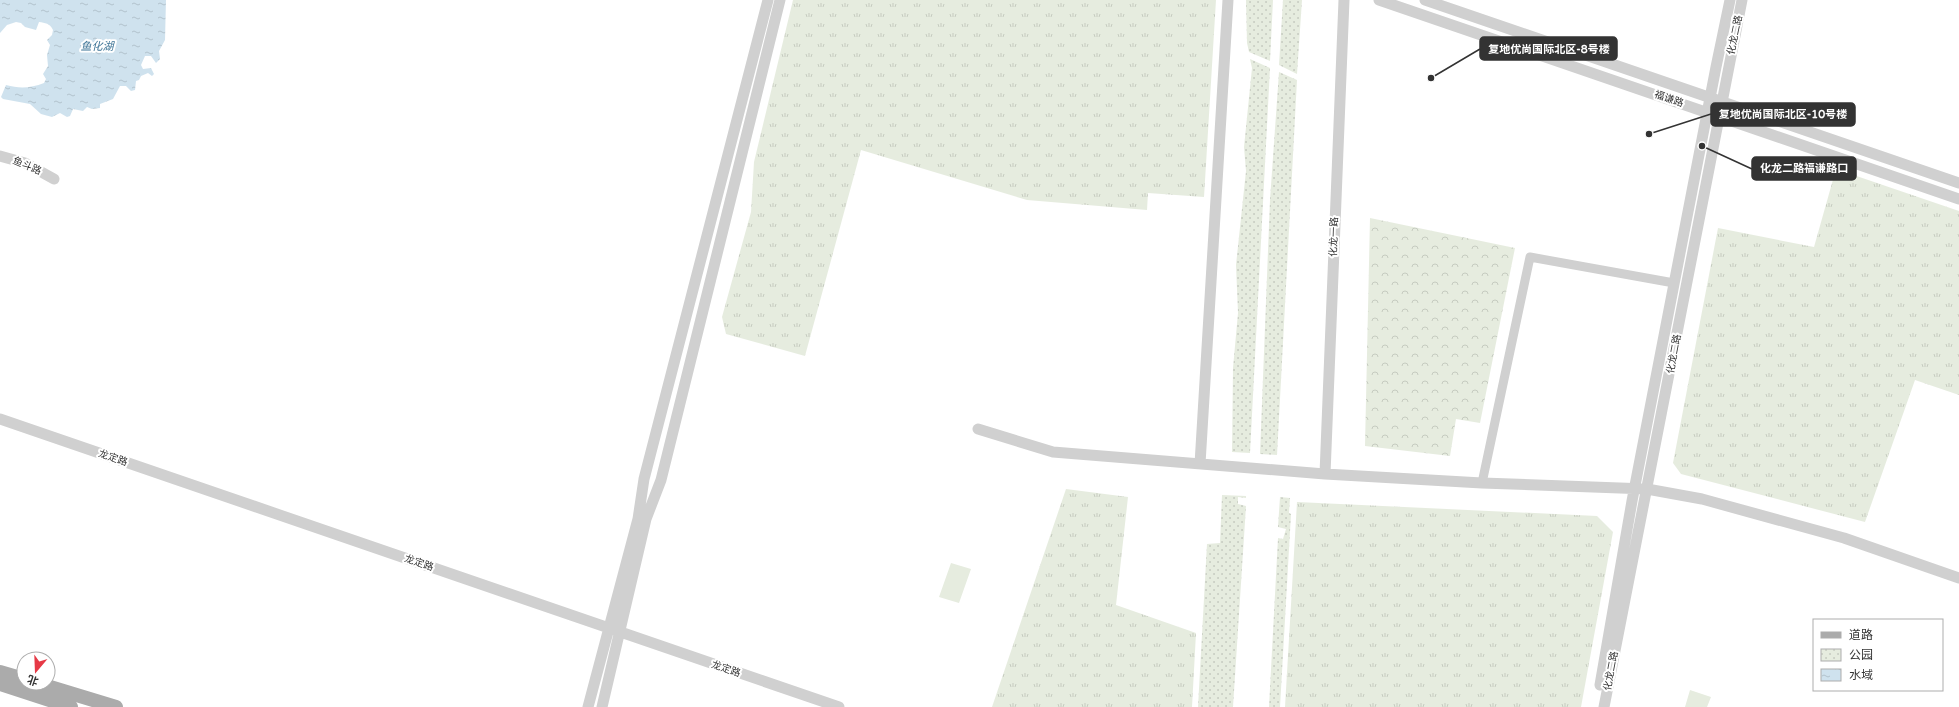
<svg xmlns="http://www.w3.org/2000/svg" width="1959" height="707" viewBox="0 0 1959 707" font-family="'Varela Round','Noto Sans SC',sans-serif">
<defs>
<pattern id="grass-tufts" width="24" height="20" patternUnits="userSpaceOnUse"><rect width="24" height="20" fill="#e6ecdf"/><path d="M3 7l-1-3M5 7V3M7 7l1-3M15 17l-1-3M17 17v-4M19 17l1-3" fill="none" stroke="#c6cbc0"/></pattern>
<pattern id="forest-crowns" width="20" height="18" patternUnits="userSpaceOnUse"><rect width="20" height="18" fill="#e6ecdf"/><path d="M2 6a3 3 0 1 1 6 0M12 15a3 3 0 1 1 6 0" fill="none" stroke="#c6cbc0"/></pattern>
<pattern id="park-dots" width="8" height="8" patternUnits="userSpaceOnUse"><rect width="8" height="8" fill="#e6ecdf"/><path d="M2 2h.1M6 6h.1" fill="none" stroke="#c6cbc0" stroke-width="1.8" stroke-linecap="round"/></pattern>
<pattern id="water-ripples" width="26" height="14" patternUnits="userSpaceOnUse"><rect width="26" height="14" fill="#cfe2ee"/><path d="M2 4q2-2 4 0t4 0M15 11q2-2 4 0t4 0" fill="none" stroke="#b2c2cd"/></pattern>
</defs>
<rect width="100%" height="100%" fill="#fff"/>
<!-- grass -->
<path fill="url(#grass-tufts)" d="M793 0H1216L1204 197 1148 193 1147 210 1027 200 861 150 805 356 726 334 722 317 751 212 754 162Z
M1836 169 1959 211V395L1915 380 1865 522 1681 474 1673 463 1718 228 1814 247Z
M1066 489 1128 497 1116 605 1196 633 1192 707H992Z
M1297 502 1597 516 1613 532 1581 707H1285Z"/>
<!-- forest -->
<path fill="url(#forest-crowns)" d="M1370 218 1515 248 1480 423 1456 419 1450 456 1365 446Z"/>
<!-- park -->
<path fill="url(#park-dots)" d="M1246 0H1273L1270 61 1249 52 1247 43Z
M1283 0H1302L1297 74 1279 65Z
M1250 59 1270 68 1250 453 1232 452 1233 368 1238 313 1236 265 1246 171 1244 147 1252 68Z
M1279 72 1297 80 1277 455 1260 454 1270 200Z
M1222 495 1246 496V498L1238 497V504L1246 506 1233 707H1198L1207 544 1220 543Z
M1280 497 1290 498 1289 513 1291 514 1280 707H1269L1278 538 1283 539 1286 529 1278 527Z"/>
<!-- garden -->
<path fill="#e6ecdf" d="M951 563 971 569 959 603 939 597Z
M1690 690 1711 697 1707 707H1685Z"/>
<!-- water -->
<path fill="url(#water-ripples)" d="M0 0H166L165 40 159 51 160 59 156 63 151 56H145L141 65 143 69 151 68 154 74 152 76 148 73 141 76 139 80 136 81 135 90 131 91 126 86H120L113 99 100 104V108L92 109 87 107 83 111 73 109 70 116 67 117 60 113 52 117 41 114 30 104 3 99 1 97 6 85C20 89 31 88 44 83L46 79 43 74 48 66 47 55 50 45 47 40 52 35 53 30C50 23 45 23 39 22L36 30 25 27 21 23 16 22 7 25 0 33Z"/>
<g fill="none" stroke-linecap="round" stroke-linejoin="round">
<!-- minor -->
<path stroke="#d0d0d0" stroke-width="9" d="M1482 483 1530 257 1674 283"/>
<!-- tertiary -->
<path stroke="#d0d0d0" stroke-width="11" d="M1379 0 1959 199
M1425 0 1959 183
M0 156 25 163 54 179
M0 419 839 707
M978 429 1053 452 1325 474 1482 483 1647 489 1702 499 1844 538 1959 578
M1200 464 1228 0
M1325 474 1344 0
M1600 685 1632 501 1716 67 1730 0
M588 707 638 519 644 479 768 0
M602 707 646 519 661 480 780 0
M1604 707 1742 0"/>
<!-- primary -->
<path stroke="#ababab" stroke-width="14" d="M0 672 24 679
M37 683 116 707
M0 684 71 707"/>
</g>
<g text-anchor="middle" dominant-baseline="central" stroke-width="4" stroke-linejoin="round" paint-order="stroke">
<!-- street labels -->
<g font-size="10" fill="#333" stroke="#fff">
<text transform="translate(1735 35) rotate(-78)">化龙二路</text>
<text transform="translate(1669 99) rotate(19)">福谦路</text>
<text transform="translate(27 166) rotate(23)">鱼斗路</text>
<text transform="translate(1334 237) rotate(-88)">化龙一路</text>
<text transform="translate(1674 354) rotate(-79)">化龙二路</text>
<text transform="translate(113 458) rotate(19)">龙定路</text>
<text transform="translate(419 563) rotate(19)">龙定路</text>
<text transform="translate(726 669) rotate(19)">龙定路</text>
<text transform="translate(1611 671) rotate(-79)">化龙二路</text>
</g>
<!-- water labels -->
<g font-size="11" font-style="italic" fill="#3f7597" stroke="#fff">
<text x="97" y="46">鱼化湖</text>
</g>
</g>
<!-- callouts -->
<path fill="none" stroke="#333" stroke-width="1.5" d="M1431 78L1480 49M1649 134L1711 114M1702 146L1752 169"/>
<g fill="#333" stroke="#fff" stroke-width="1.5">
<circle cx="1431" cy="78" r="4"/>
<circle cx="1649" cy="134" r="4"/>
<circle cx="1702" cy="146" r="4"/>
</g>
<g fill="#333" stroke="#333" stroke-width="1.5">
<rect x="1480" y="37" width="137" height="23" rx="4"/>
<rect x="1711" y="103" width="144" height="23" rx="4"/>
<rect x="1752" y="157" width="104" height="23" rx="4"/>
</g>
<g font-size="11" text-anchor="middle" font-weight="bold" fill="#fff">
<text x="1549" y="53">复地优尚国际北区-8号楼</text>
<text x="1783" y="118">复地优尚国际北区-10号楼</text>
<text x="1804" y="172">化龙二路福谦路口</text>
</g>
<!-- legend -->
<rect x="1813" y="619" width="130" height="72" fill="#ffffff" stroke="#adadad"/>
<rect x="1821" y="632" width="20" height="6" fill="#ababab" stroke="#adadad"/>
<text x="1849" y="639" font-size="12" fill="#333333">道路</text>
<rect x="1821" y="649" width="20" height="12" fill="url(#park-dots)" stroke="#adadad"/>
<text x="1849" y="659" font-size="12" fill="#333333">公园</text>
<rect x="1821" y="669" width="20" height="12" fill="url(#water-ripples)" stroke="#adadad"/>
<text x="1849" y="679" font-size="12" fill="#333333">水域</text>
<!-- north arrow -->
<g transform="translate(36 671) rotate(199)"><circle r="19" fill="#ffffff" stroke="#adadad"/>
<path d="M0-3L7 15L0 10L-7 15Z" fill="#e63946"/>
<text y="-6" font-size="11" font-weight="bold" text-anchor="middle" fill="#333333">北</text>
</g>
</svg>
